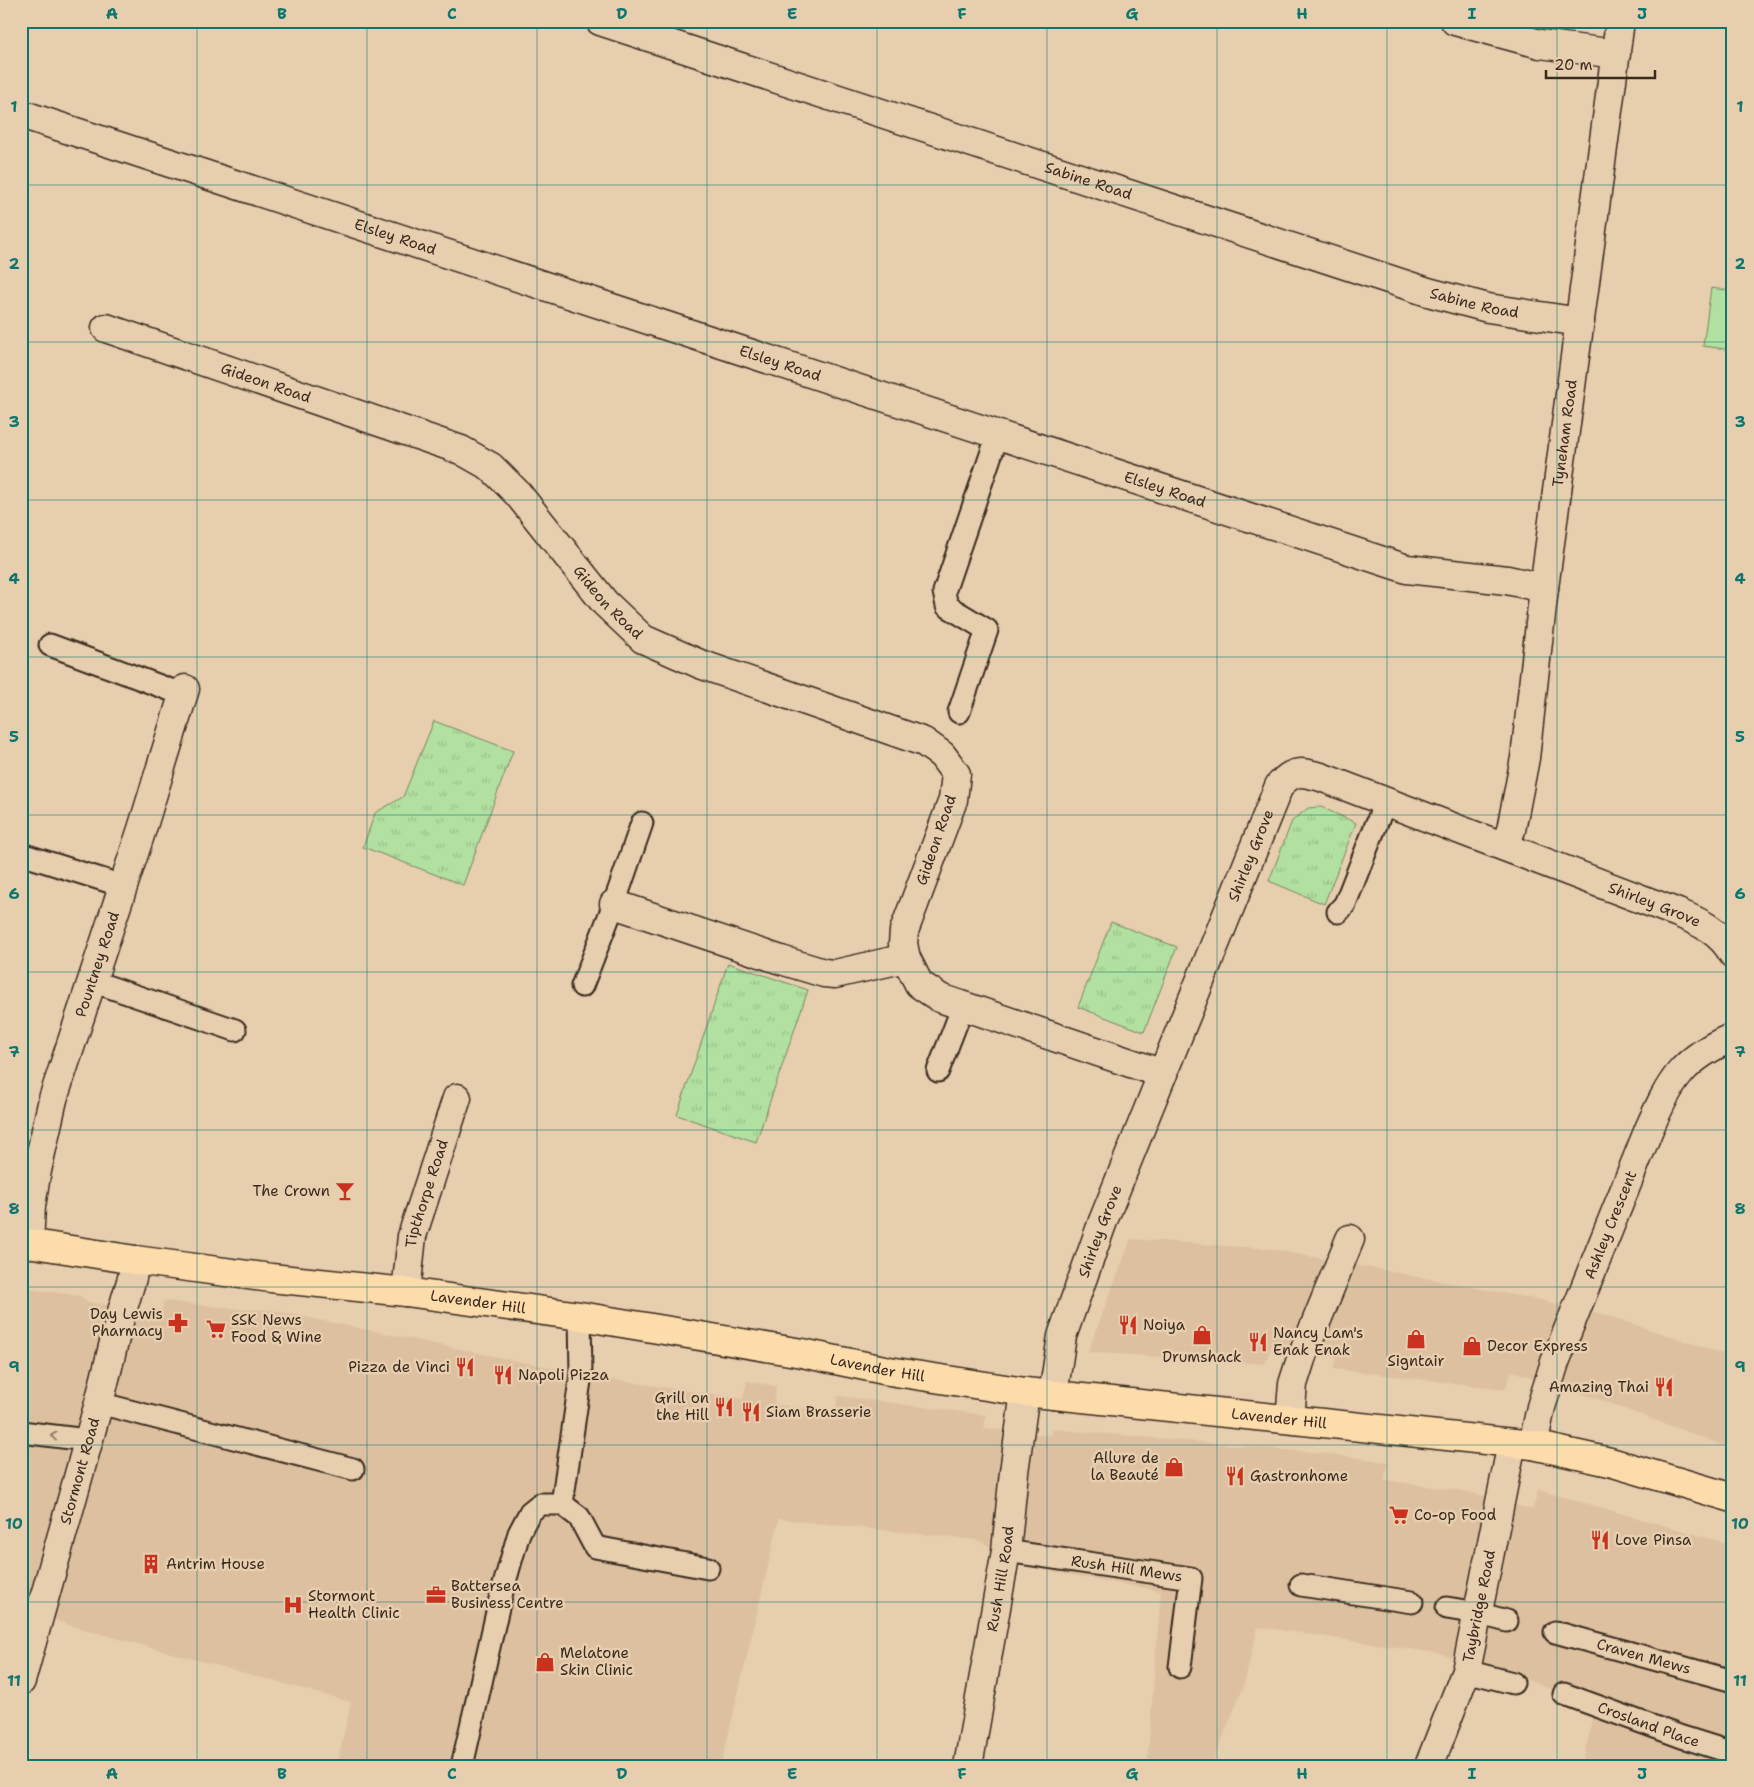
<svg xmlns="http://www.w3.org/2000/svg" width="1754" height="1787" viewBox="0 0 1754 1787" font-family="'Shantell Sans',sans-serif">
<defs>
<pattern id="park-tufts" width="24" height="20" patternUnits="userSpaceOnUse" patternTransform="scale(1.25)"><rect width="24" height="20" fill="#b1e0a0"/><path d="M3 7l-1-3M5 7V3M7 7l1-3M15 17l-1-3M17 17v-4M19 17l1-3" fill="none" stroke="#99c089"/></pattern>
</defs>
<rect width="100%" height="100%" fill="#e6ceaf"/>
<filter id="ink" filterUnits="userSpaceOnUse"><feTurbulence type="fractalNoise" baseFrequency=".02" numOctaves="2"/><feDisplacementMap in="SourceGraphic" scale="10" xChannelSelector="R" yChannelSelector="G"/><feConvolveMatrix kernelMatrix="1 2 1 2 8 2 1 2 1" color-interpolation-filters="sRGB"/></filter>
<g filter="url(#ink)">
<!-- built -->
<path fill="#ddc0a0" d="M1131 1239 1271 1249 1540 1300 1606 1315 1733 1357V1449L1576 1391 1512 1371 1505 1389 1333 1369 1337 1357 1272 1346 1264 1364 1088 1352Z
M21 1288 81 1296 87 1302 161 1313 164 1301 238 1309 271 1310 595 1377 743 1399 747 1381 776 1386 774 1404 835 1413 838 1396 986 1415 984 1428 1051 1436 1053 1429 1320 1453 1388 1462 1384 1480 1469 1492 1533 1510 1538 1490 1733 1545V1766H1582L1595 1706 1502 1670 1437 1653 1258 1627 1243 1688 1211 1766H1147L1161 1591 1034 1568 977 1540 779 1519 721 1766H337L351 1702 72 1626 21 1607Z"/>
<!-- green -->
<path fill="#b1e0a0" stroke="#76855f" d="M1711 288 1733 291V350L1703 346Z"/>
<!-- park -->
<path fill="url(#park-tufts)" stroke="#76855f" d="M434 721 513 751 463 885 363 847 375 813 403 797Z
M1321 807 1356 823 1324 904 1269 881 1292 821 1308 808Z
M1111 922 1177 947 1144 1032 1078 1007Z
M728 963 808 990 756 1142 677 1115Z"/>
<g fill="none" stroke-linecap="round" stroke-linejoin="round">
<defs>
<g id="lane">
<path d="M50 645 184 695"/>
<path d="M959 712 987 630 947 606 944 592 998 434"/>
<path d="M21 854 123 886"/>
<path d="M1338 912 1345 904 1385 802"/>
<path d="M92 981 235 1030"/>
<path d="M582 986 614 904 642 823"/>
<path d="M938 1071 963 1006"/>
<path d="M580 1316 581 1374 562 1504 579 1517 595 1547 708 1568"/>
<path d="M99 1403 353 1469"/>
<path d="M21 1432 87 1440"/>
<path id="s1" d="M1006 1551 1191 1578 1180 1667"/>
<path d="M1301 1585 1412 1602"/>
<path d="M1447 1608 1477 1613 1507 1621"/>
<path id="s2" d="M1555 1632 1733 1681"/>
<path d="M1466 1671 1513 1683"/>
<path id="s3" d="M1564 1694 1682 1737 1733 1753"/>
<path d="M462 1766 500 1599 519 1533 530 1512 540 1504H562"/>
</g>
<g id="street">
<path id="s4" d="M600 21 1428 292 1488 308 1580 322"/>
<path d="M1455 21 1540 44 1616 54"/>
<path id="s5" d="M21 114 1407 569 1507 580 1544 588"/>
<path id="s6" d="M106 328 461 450 491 467 518 494 605 603 643 639 700 664 924 742 942 755 956 774 953 800 904 931 903 944 906 958 919 984 940 998 1163 1074"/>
<path id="s7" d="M1504 846 1511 830 1525 758 1544 588 1620 21"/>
<path d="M614 904 781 960 824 973 835 974 906 958"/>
<path id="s8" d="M29 1244 31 1206 36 1175 53 1099 142 829 185 689"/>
<path id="s9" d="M406 1292 412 1236 457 1098"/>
<path id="s10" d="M1053 1395 1062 1336 1103 1221 1279 786C1293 769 1302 772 1321 777L1678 913C1700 922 1721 932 1733 954"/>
<path d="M1290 1419 1293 1384 1301 1359 1350 1239"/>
<path id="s11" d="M1533 1445 1541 1407 1555 1362 1649 1129C1671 1080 1682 1059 1733 1037"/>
<path id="s12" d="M21 1681 99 1403 120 1318 132 1278 135 1260"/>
<path id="s13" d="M968 1766 1006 1551 1014 1472 1025 1392"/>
<path id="s14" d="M1429 1766 1466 1671 1512 1443"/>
</g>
<g id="primary">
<path id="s15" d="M21 1242 135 1260 271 1278 406 1292 580 1316 802 1353 889 1371 1025 1392 1533 1445 1610 1462 1733 1498"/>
</g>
</defs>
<!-- lane casing -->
<use href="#lane" stroke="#3b2a1e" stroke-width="25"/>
<!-- street casing -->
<use href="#street" stroke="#3b2a1e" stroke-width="31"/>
<!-- primary casing -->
<use href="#primary" stroke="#3b2a1e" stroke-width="31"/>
<!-- lane -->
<use href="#lane" stroke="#e6ceaf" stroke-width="21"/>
<!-- street -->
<use href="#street" stroke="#e6ceaf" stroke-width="28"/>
<!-- primary -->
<use href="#primary" stroke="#fddcac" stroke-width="28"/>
</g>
<!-- one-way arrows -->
<defs><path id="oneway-chevron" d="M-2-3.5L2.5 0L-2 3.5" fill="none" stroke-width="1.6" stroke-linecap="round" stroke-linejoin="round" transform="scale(1.25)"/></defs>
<use stroke="#907c66" href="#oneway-chevron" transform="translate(54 1436) rotate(-173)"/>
</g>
<!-- grid -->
<path fill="none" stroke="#0f766e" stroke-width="1" stroke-opacity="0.55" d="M197 21V1766M367 21V1766M537 21V1766M707 21V1766M877 21V1766M1047 21V1766M1217 21V1766M1387 21V1766M1557 21V1766M21 185H1733M21 342H1733M21 500H1733M21 657H1733M21 815H1733M21 972H1733M21 1130H1733M21 1287H1733M21 1445H1733M21 1602H1733"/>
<!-- icons -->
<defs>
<symbol id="bar-bare" viewBox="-9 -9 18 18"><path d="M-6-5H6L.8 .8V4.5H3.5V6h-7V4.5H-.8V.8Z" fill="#c8321e" stroke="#e6ceaf" stroke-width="2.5" paint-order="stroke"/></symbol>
<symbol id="pharmacy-bare" viewBox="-9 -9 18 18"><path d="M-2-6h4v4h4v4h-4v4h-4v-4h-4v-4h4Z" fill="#c8321e" stroke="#e6ceaf" stroke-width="2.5" paint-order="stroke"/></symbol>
<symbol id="restaurant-bare" viewBox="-9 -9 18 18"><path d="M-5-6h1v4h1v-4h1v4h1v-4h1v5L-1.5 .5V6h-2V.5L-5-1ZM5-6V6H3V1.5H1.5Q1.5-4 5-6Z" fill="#c8321e" stroke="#e6ceaf" stroke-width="2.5" paint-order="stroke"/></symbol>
<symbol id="supermarket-bare" viewBox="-9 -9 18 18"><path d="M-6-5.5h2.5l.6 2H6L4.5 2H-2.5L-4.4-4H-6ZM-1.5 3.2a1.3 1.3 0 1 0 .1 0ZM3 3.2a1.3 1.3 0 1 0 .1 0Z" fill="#c8321e" stroke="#e6ceaf" stroke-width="2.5" paint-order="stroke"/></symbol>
<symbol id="shop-bare" viewBox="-9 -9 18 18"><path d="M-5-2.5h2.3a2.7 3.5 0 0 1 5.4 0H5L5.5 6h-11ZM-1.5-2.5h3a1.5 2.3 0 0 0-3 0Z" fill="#c8321e" stroke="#e6ceaf" stroke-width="2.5" paint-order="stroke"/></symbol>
<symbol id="building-bare" viewBox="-9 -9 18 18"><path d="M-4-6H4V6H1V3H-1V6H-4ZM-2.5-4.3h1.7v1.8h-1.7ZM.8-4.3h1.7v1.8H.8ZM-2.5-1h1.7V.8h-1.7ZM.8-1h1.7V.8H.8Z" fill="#c8321e" stroke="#e6ceaf" stroke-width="2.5" paint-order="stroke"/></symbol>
<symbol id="office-bare" viewBox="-9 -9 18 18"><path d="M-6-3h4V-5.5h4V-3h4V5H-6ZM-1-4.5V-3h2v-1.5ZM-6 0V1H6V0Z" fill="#c8321e" stroke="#e6ceaf" stroke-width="2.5" paint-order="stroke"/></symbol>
<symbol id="hospital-bare" viewBox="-9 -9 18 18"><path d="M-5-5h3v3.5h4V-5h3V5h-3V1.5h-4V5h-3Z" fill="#c8321e" stroke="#e6ceaf" stroke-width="2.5" paint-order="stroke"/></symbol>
</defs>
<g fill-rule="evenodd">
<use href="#bar-bare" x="331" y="1177" width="28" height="28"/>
<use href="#pharmacy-bare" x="164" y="1309" width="28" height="28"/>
<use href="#restaurant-bare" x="1114" y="1311" width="28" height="28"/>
<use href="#supermarket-bare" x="202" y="1315" width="28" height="28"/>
<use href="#shop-bare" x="1188" y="1321" width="28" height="28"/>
<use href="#shop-bare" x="1402" y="1325" width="28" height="28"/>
<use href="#restaurant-bare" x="1244" y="1328" width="28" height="28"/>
<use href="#shop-bare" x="1458" y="1332" width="28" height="28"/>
<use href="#restaurant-bare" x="451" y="1353" width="28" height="28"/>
<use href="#restaurant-bare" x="489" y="1361" width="28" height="28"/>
<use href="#restaurant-bare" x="1650" y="1373" width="28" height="28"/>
<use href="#restaurant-bare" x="710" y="1393" width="28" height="28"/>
<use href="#restaurant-bare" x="737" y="1398" width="28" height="28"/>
<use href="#shop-bare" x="1160" y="1453" width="28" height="28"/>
<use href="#restaurant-bare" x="1221" y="1462" width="28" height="28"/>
<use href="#supermarket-bare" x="1385" y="1501" width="28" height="28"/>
<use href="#restaurant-bare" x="1586" y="1526" width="28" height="28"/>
<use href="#building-bare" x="137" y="1550" width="28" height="28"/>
<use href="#office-bare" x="422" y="1581" width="28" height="28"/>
<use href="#hospital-bare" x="279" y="1591" width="28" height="28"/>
<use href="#shop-bare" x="531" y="1648" width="28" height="28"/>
</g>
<g text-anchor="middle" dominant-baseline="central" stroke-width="5" stroke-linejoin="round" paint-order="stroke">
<!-- street labels -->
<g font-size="15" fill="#3b2a1e" stroke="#e6ceaf">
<text stroke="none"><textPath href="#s4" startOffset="514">Sabine Road</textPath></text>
<text stroke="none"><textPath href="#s5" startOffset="394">Elsley Road</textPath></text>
<text stroke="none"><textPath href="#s4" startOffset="919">Sabine Road</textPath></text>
<text stroke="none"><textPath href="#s5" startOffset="799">Elsley Road</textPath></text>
<text stroke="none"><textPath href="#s6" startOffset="169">Gideon Road</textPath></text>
<text stroke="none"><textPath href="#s7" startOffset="418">Tyneham Road</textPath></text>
<text stroke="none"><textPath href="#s5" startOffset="1204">Elsley Road</textPath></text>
<text stroke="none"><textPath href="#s6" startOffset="589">Gideon Road</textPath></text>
<text transform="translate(936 840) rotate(-71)">Gideon Road</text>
<text stroke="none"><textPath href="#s10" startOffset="576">Shirley Grove</textPath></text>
<text stroke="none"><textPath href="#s10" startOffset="1055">Shirley Grove</textPath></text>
<text stroke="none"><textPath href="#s8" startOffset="289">Pountney Road</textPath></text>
<text stroke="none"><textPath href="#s9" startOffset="101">Tipthorpe Road</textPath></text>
<text stroke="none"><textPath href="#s11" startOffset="234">Ashley Crescent</textPath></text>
<text stroke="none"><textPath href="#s10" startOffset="171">Shirley Grove</textPath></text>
<text stroke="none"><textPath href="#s15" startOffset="461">Lavender Hill</textPath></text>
<text stroke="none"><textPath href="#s15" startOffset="866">Lavender Hill</textPath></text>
<text stroke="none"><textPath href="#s15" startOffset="1271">Lavender Hill</textPath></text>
<text stroke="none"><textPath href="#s12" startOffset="218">Stormont Road</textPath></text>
<text stroke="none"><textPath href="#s1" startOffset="122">Rush Hill Mews</textPath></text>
<text stroke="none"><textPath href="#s13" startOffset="190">Rush Hill Road</textPath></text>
<text stroke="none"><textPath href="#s14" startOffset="168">Taybridge Road</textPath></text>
<text stroke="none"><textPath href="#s2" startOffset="92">Craven Mews</textPath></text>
<text stroke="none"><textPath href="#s3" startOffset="90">Crosland Place</textPath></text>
</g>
<!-- poi labels -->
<g font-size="15" fill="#3b2a1e" stroke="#e6ceaf" text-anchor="start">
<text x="330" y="1191" text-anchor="end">The Crown</text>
<text x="163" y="1314" text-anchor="end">Day Lewis<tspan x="163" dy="17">Pharmacy</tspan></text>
<text x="231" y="1320">SSK News<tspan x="231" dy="17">Food &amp; Wine</tspan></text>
<text x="1143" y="1325">Noiya</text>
<text x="1273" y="1333">Nancy Lam's<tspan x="1273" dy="17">Enak Enak</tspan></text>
<text x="1487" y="1346">Decor Express</text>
<text x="1202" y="1357" text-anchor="middle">Drumshack</text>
<text x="1416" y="1361" text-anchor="middle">Signtair</text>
<text x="450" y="1367" text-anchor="end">Pizza de Vinci</text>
<text x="518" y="1375">Napoli Pizza</text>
<text x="1649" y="1387" text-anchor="end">Amazing Thai</text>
<text x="709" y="1398" text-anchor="end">Grill on<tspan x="709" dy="17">the Hill</tspan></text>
<text x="766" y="1412">Siam Brasserie</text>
<text x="1159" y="1458" text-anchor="end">Allure de<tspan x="1159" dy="17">la Beauté</tspan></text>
<text x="1250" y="1476">Gastronhome</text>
<text x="1414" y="1515">Co-op Food</text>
<text x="1615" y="1540">Love Pinsa</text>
<text x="166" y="1564">Antrim House</text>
<text x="451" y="1586">Battersea<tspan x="451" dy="17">Business Centre</tspan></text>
<text x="308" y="1596">Stormont<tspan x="308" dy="17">Health Clinic</tspan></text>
<text x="560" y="1653">Melatone<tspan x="560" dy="17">Skin Clinic</tspan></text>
</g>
</g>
<!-- margin -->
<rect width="1754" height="1787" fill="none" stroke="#e6ceaf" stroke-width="55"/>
<!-- scale -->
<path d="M1546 70v8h109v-8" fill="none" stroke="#3b2a1e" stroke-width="2.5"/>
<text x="1554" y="70" font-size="15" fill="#3b2a1e" stroke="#e6ceaf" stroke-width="4" paint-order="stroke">20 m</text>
<rect x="28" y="28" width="1698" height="1732" fill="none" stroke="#0f766e" stroke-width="2"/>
<g font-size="16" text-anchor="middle" font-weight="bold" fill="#0f766e">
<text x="112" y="19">A</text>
<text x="282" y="19">B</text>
<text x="452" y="19">C</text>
<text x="622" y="19">D</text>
<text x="792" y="19">E</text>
<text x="962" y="19">F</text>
<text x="1132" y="19">G</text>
<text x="1302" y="19">H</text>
<text x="1472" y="19">I</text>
<text x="1642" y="19">J</text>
<text x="14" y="112">1</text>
<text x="1740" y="112">1</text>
<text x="14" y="269">2</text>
<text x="1740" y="269">2</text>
<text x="14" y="427">3</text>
<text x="1740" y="427">3</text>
<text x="14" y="584">4</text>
<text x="1740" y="584">4</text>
<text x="14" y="742">5</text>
<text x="1740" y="742">5</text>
<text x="14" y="899">6</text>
<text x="1740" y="899">6</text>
<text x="14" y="1057">7</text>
<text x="1740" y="1057">7</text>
<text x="14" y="1214">8</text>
<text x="1740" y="1214">8</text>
<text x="14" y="1372">9</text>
<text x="1740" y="1372">9</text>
<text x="14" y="1529">10</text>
<text x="1740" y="1529">10</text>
<text x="14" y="1686">11</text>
<text x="1740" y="1686">11</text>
<text x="112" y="1779">A</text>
<text x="282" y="1779">B</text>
<text x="452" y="1779">C</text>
<text x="622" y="1779">D</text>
<text x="792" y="1779">E</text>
<text x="962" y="1779">F</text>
<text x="1132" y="1779">G</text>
<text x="1302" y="1779">H</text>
<text x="1472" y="1779">I</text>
<text x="1642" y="1779">J</text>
</g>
</svg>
